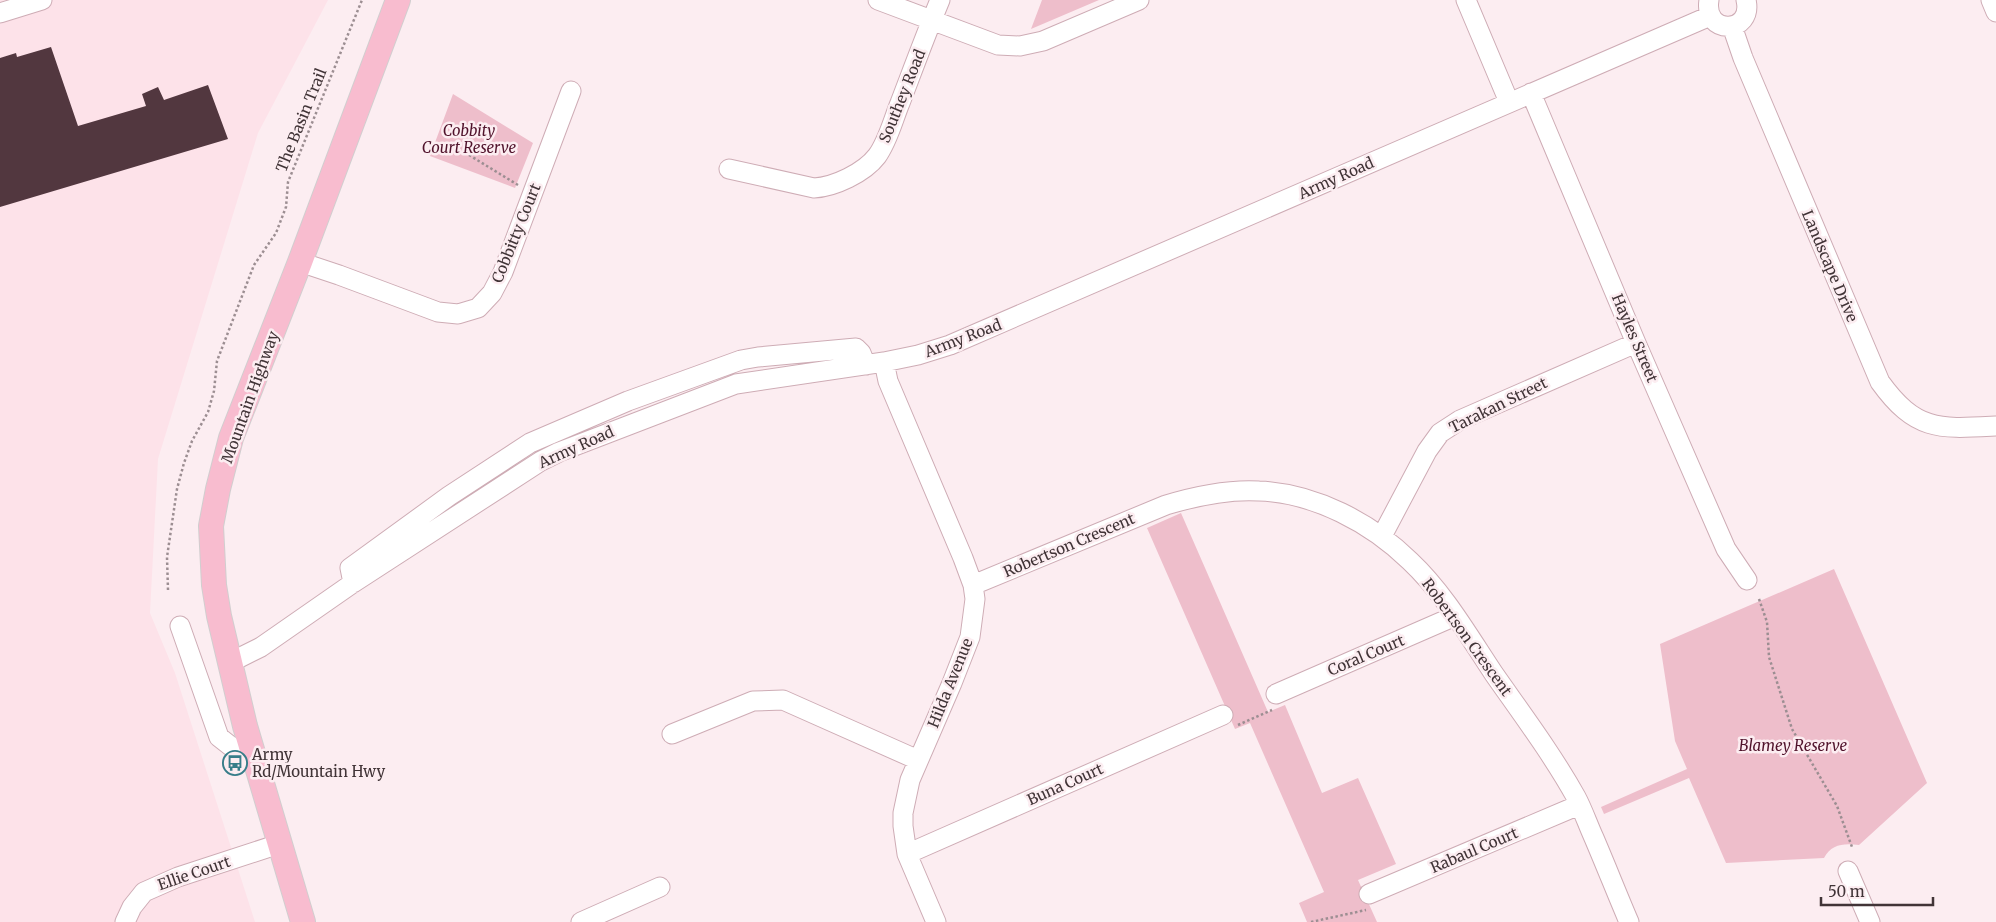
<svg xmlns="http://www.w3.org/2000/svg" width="1996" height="922" viewBox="0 0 1996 922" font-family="Merriweather,serif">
<rect width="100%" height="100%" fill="#fcedf1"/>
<!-- built -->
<path fill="#fde2e9" d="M0 0H328L258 133 158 459 150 613 175 673 255 922H0Z"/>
<!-- green -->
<path fill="#eebecb" d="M1042 0H1099L1031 29Z
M453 94 533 143 515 188 430 156Z
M1181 513 1268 712 1285 705 1322 793 1358 778 1396 864 1358 880 1377 922H1307L1299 903 1324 892 1250 723 1235 729 1147 528Z
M1834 569 1927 783 1859 845C1844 843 1831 844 1824 858L1726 863 1689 778 1604 814 1601 807 1687 769 1675 741 1660 644Z"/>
<!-- building -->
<path fill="#52373f" d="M51 47 78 126 146 106 142 94 158 87 164 100 208 85 228 139 0 207V58L16 53 17 57Z"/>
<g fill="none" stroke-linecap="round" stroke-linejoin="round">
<defs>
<path id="minor" d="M878 0 998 45 1020 46 1043 41 1139 0
M1466 0 1509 102
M1709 0C1703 36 1754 34 1746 0
M1991 0 1996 12
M0 13 42 0
M1732 26 1743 58 1880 382C1916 432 1940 429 1996 426
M1531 93 1636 343 1726 549 1747 580
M729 169 814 188C834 187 864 173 877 156 888 141 893 120 900 103 913 69 926 34 940 0
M300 262 339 275 438 312 458 314 478 308 492 293 503 272 571 91
M884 362 888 381 963 558 973 585 975 599 970 637 952 683 910 780 903 813V826L907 854 936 922
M1382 536 1427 451 1440 433 1460 420 1636 343
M353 583 350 568 449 496 530 443 628 401 741 360 758 357 856 348 861 353 866 365
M973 585 1166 505C1196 496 1227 489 1259 491 1315 493 1371 523 1410 561 1444 593 1468 635 1494 674 1522 714 1552 754 1576 797 1583 810 1588 825 1594 838 1606 866 1617 894 1629 922
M180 626 219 737 256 766
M231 662 261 647 353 583 541 461 559 452 736 384 884 362 918 355 950 345 1710 16
M1276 694 1455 616
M672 734 753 701 783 700 918 760
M907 854 1223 715
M1848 871 1870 922
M1369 894 1579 805
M125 922 132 907 144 892 178 877 279 844
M581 922 660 887"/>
<path id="major" d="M303 922 245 726 219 616 214 585 211 526 218 489 231 438 300 262 398 0"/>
</defs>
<!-- minor casing -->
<use href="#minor" stroke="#ceacb5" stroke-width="21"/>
<!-- major casing -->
<use href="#major" stroke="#d1cecf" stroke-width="26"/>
<!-- path -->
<path stroke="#9c8e92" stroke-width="2.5" stroke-dasharray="2.5 2.5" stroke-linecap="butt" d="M469 155 518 185
M168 590 167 557 177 489 184 463 192 441 208 412 214 391 217 361 254 265 276 233 286 207 288 182 362 0
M1759 599 1767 622 1769 657 1792 729 1837 806 1852 847
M1238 725 1272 710
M1311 922 1366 910"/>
<!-- minor -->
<use href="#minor" stroke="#fff" stroke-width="19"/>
<!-- major -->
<use href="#major" stroke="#f8bccf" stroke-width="24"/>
</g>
<!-- icons -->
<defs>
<symbol id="bus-ring" viewBox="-11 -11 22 22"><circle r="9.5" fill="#fcedf1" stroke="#377d89" stroke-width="1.5"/><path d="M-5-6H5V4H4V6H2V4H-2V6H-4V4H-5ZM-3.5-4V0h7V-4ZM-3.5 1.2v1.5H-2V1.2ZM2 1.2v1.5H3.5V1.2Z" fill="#377d89"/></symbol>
</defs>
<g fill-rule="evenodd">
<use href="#bus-ring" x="221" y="749" width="28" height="28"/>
</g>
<g text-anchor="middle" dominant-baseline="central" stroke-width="5" stroke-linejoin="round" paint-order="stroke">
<!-- street labels -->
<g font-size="15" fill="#413437" stroke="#fcedf1">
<text transform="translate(902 96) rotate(-68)">Southey Road</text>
<text transform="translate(301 120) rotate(-68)">The Basin Trail</text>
<text transform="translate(1336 178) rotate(-24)">Army Road</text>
<text transform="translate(516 233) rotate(-68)">Cobbitty Court</text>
<text transform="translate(1830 266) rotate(67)">Landscape Drive</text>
<text transform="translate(963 338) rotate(-21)">Army Road</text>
<text transform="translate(1635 338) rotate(67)">Hayles Street</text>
<text transform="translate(250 397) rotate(-70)">Mountain Highway</text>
<text transform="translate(1498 405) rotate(-26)">Tarakan Street</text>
<text transform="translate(576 447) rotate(-24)">Army Road</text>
<text transform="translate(1069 545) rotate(-23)">Robertson Crescent</text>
<text transform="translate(1467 637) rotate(54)">Robertson Crescent</text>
<text transform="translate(1366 655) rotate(-23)">Coral Court</text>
<text transform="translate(950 683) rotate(-68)">Hilda Avenue</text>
<text transform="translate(1065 784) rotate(-24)">Buna Court</text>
<text transform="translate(1474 850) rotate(-23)">Rabaul Court</text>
<text transform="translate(194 873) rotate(-19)">Ellie Court</text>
</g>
<!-- park labels -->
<g font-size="15" font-style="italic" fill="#50122b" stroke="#fcedf1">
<text x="469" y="130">Cobbity<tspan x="469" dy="17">Court Reserve</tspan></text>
<text x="1793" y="745">Blamey Reserve</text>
</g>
<!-- poi labels -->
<g font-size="15" fill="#413437" stroke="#fcedf1" text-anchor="start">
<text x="252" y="754">Army<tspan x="252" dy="17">Rd/Mountain Hwy</tspan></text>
</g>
</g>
<!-- scale -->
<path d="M1821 897v8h112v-8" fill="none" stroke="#413437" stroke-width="2.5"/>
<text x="1828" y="897" font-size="15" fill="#413437" stroke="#fcedf1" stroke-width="4" paint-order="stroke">50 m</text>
</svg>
